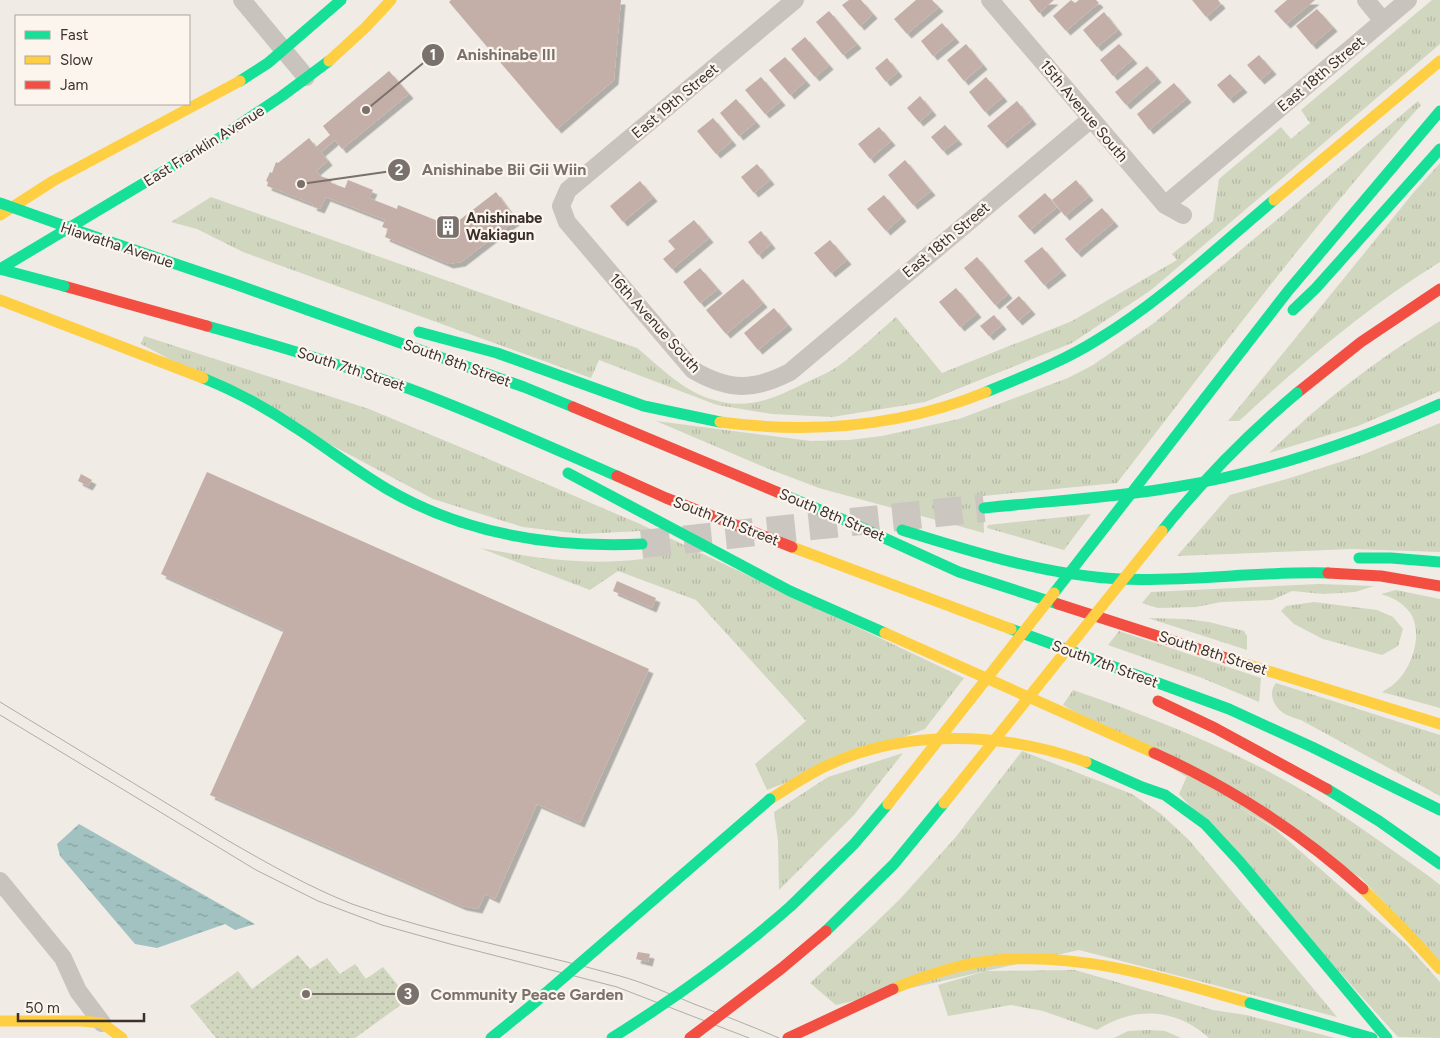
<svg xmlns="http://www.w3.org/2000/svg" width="1440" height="1038" viewBox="0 0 1440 1038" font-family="Figtree,sans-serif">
<defs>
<pattern id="grass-tufts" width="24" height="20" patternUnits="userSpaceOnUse" patternTransform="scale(1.25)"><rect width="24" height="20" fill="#d1d6bf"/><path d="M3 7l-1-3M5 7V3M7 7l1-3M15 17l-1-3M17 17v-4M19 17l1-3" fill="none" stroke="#b4b8a4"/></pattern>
<pattern id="garden-dots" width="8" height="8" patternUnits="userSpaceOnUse" patternTransform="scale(1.25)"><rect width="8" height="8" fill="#d1d6bf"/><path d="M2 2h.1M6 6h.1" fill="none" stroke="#b4b8a4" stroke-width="1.8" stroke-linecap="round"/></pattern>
<pattern id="water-ripples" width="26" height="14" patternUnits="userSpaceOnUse" patternTransform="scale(1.25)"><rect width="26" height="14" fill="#a1c2c1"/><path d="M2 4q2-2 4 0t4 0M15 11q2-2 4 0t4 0" fill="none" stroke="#849e9d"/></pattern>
<filter id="shadow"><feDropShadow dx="4.5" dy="4.5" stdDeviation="0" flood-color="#0004"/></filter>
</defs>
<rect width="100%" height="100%" fill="#f0ebe5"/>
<!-- grass -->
<path fill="url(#grass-tufts)" d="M1432 0H1440V44L1151 290 1072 343 925 402 832 417 772 414 717 405 599 360 591 378 243 252 197 229 171 222 211 197 637 348C658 365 679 387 705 397 746 412 771 400 807 382 817 377 828 373 837 367 858 352 877 333 896 317L942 373 1072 321 1177 260 1172 254 1213 221 1219 179 1281 127 1291 139 1310 123 1301 110Z
M1418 101 1421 105C1313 225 1216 355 1117 483L983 496 984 533 819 488 769 469 656 421 811 441 849 440 882 436 959 419 1068 378 1093 365 1154 323Z
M1440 163V262C1367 307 1302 363 1239 421H1228L1414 192Z
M1440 321V391L1358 426 1269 453C1321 402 1377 359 1440 321Z
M144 336 369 409 472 452 640 524 964 678 925 729 767 790 755 764 806 721 696 600 618 571 590 590 480 548C535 558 587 566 643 559L640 531 582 534 523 527 433 499 141 344Z
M1440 423V552L1352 549 1177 556 1230 495 1290 478 1362 455Z
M1091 514 1064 550 987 528 988 525Z
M1319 584 1374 586 1355 592 1324 594 1292 591 1272 600 1221 602 1196 607 1158 608 1142 603 1151 592Z
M1396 590 1440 599V708L1382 692C1386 689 1391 687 1395 683 1414 667 1426 625 1405 607 1398 600 1390 597 1381 594Z
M1314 602 1377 610 1393 617 1403 629 1398 646 1382 655 1323 639 1294 624 1281 611 1286 606Z
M1148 618 1185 619 1209 622 1244 631 1247 636V650Z
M1119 631 1261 678 1259 702 1202 678 1108 645Z
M1276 683 1440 735V796L1301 720C1295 718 1287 716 1282 712 1273 705 1268 692 1276 683Z
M1073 690C1151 717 1230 748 1302 790 1346 816 1388 847 1430 877L1440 885V961L1361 878 1063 705Z
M1022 751 1132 794 1161 814 1189 840 1337 1017 1079 950 836 1005 810 983 868 930 900 899 955 838Z
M903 753 854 815 779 890 778 841 774 812 828 777Z
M1187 776 1275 829 1407 945 1440 982V1038L1398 1037 1179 794Z
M1075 970 1213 1010 1246 1015 1335 1038H1209C1176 1008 1134 1006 1097 1030L1043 1011 1011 1005 948 1016 938 985 986 971Z
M1149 1030 1165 1031 1181 1038H1114L1128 1031Z"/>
<!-- garden -->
<path fill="url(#garden-dots)" d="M298 955 310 969 327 958 340 974 355 964 366 979 383 967 409 999 355 1038H216L190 1006 238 971 252 989Z"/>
<!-- water -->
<path fill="url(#water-ripples)" d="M79 824 255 924 235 930 225 924 157 948 135 944 60 856 57 844Z"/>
<!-- building -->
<path fill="#c3afa7" filter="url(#shadow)" d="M451 0H621L614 80 557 129 449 2Z
M849 0H861L873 14 860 26 842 5Z
M916 0H932L939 7 907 34 894 19Z
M1029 0H1054L1039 13Z
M1071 0 1075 3 1079 0H1096L1099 3 1066 31 1053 16Z
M1192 0H1218L1221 4 1206 17Z
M1287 0H1315L1286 24 1274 11Z
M1317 9 1333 27 1312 45 1296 26Z
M829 11 857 44 843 55 816 22Z
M1104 12 1118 30 1097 47 1083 30Z
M942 23 955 38 933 56 921 41Z
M805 37 829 65 815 77 791 49Z
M966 44 983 65 964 81 947 60Z
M1119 44 1133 59 1113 76 1100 60Z
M1259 55 1272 70 1260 80 1247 65Z
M785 57 806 81 790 95 769 70Z
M887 58 898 72 886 82 875 68Z
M1147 66 1157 78 1126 105 1115 92Z
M389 71 409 94 342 149 335 140 321 152 328 161 316 171 320 176 332 180 331 183 345 188 348 180 373 190 369 198 397 209 398 205 448 225H453L496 192 516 220 461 262 449 264 385 237 388 229 382 227 385 220 326 197 320 209 312 206 313 204 267 186 268 182 266 181 270 172 272 173 276 162 278 163 309 138 316 147 324 140 330 135 323 126Z
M1230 74 1243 88 1229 99 1217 85Z
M761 77 781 101 765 114 745 90Z
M986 77 1003 97 985 112 969 92Z
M1174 83 1187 98 1149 130 1137 114Z
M920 96 932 111 919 122 907 108Z
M736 99 756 122 739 136 720 113Z
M1017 101 1032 120 1003 144 987 126Z
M713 118 732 141 716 154 697 131Z
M945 125 958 140 943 151 931 137Z
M879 127 891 141 870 159 858 144Z
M905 160 931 191 913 205 888 175Z
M757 164 770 180 754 193 741 177Z
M1076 180 1089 196 1065 216 1052 200Z
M640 181 653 197 623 222 610 206Z
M1045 193 1057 207 1030 230 1018 216Z
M884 195 902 217 886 231 867 209Z
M1102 208 1114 222 1077 253 1065 239Z
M694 220 709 238 672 269 663 259 675 249 668 241Z
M761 231 771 244 758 255 748 242Z
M830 240 847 260 831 273 814 253Z
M1042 247 1062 271 1044 285 1024 261Z
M977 257 1008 294 995 305 964 268Z
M700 268 718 289 700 303 683 282Z
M743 279 763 303 726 334 706 310Z
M956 288 977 313 960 327 939 302Z
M1019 296 1031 310 1018 321 1006 307Z
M774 308 788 325 758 350 744 333Z
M994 315 1002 325 989 336 980 326Z
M207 472 649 669 580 823 537 804 495 899 485 894 478 909 462 906 210 795 284 630 161 574Z
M81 474 92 480 88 486 78 481Z
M617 581 656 598 652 608 613 591Z
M638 952 650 954 648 962 636 959Z"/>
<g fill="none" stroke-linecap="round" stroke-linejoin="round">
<!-- highway-tunnel -->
<path stroke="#ccc6c0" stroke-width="28" stroke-dasharray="28 14" stroke-linecap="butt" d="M642 544 984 508"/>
<!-- street -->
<path stroke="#c9c3be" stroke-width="18" d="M242 0 306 77
M795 0 568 190 561 206 567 222 693 370C729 391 753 391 790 372L1091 119
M990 0 1165 205 1183 215
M1366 0 1383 21
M1165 205 1408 0
M0 881 63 958 78 991 102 1023"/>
<!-- fast -->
<path stroke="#16e098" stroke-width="11" d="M240 81 268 63 341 0
M90 235 232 283 524 387 573 407
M0 269 221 137 282 96 329 61
M1293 310 1316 288 1440 149
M207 326C275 345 343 365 410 389 480 415 548 446 617 476
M419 332 497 353 644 406 720 422
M203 378C235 391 267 408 296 428 327 448 355 470 387 489 464 534 554 548 642 544
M986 392C1024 376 1062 362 1097 340 1160 302 1218 247 1274 200
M1205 398 1288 291 1440 111
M568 473 790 591 885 633
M777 492 849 522 959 572 1058 604
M984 508C1048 501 1113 498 1176 487 1268 472 1355 442 1440 404
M902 530C973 552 1045 575 1120 579 1189 582 1259 571 1328 573
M1359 558H1391L1440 562
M1011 629 1229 709 1312 747 1440 810
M1086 762 1142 787 1165 795 1205 824 1240 862 1387 1038
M1327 789 1379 821 1440 864
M792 905 854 844 888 804
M826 931 894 864 944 803"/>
<!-- slow -->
<path stroke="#ffcf43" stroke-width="11" d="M329 61 366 27 391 0
M1274 200 1440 61
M0 215 53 181 240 81
M0 300 203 378
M720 422C811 434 901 427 986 392
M792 547 1011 629
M885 633 1154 753
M1226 658 1440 724
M770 799C788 788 807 775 826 766 906 728 1004 732 1086 762
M1363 889 1406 932 1440 969
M893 989C924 976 956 965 988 961 1078 950 1165 979 1250 1003
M0 1021H82L102 1023 122 1038"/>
<!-- jam -->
<path stroke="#f24e42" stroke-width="11" d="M64 286 207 326
M1297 393 1361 342 1440 289
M573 407 777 492
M617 476 666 498 792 547
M1328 573 1381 576 1440 586
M1058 604 1226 658
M1158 701 1215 728 1327 789
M1154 753C1230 787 1302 834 1363 889
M788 1038 893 989"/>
<!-- tram -->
<path stroke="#b1aca8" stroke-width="1" d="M0 702 227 840C267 863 309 887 352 904 439 935 531 951 620 976 645 983 670 994 694 1004 723 1015 751 1026 779 1038
M0 715 256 870 318 901 382 925 450 944 617 987 749 1038"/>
<!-- fast-bridge -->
<path stroke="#16e098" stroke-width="11" d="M0 203 90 235
M0 269 64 286
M1162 531C1203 480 1247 435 1297 393
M1054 593 1205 398
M1250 1003 1372 1038
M491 1038 533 1004 770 799
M612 1038C675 998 736 955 792 905"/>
<!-- slow-bridge -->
<path stroke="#ffcf43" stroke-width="11" d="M944 803 1162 531
M888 804 1054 593"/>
<!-- jam-bridge -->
<path stroke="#f24e42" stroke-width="11" d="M690 1038 782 968 826 931"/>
</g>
<!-- icons -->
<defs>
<symbol id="building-square" viewBox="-11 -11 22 22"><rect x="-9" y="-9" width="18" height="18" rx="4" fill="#7a716c" stroke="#fbf5ee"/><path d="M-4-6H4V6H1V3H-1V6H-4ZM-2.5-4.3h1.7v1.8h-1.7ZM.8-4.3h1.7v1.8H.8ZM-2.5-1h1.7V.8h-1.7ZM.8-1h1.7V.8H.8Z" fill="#fff"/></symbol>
</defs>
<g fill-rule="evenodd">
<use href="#building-square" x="434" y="213" width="28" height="28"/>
</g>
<g text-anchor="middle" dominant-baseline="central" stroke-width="4.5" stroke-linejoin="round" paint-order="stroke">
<!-- street labels -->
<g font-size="15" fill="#3b302b" stroke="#fbf5ee">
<text transform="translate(1321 74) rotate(-40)">East 18th Street</text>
<text transform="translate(675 101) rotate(-40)">East 19th Street</text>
<text transform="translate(1084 111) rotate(50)">15th Avenue South</text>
<text transform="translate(204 146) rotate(-32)">East Franklin Avenue</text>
<text transform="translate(946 240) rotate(-40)">East 18th Street</text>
<text transform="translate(117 245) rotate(18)">Hiawatha Avenue</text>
<text transform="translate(655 323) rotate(48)">16th Avenue South</text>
<text transform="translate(457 363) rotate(20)">South 8th Street</text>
<text transform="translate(351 369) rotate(18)">South 7th Street</text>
<text transform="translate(832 515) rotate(23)">South 8th Street</text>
<text transform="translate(726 521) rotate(21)">South 7th Street</text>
<text transform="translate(1213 653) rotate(18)">South 8th Street</text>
<text transform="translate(1105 664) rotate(20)">South 7th Street</text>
</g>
<!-- poi labels -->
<g font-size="15" font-weight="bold" fill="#3b302b" stroke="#fbf5ee" text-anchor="start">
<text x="466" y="218">Anishinabe<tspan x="466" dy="17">Wakiagun</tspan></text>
</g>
</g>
<!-- callouts -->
<path fill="none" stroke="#7a716c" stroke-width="2" d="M366 110L433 55M301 184L399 170M306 994L408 994"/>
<g fill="#7a716c" stroke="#fbf5ee" stroke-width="2">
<circle cx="366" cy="110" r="5"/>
<circle cx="301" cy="184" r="5"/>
<circle cx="306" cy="994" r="5"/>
<circle cx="433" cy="55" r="12"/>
<circle cx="399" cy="170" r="12"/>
<circle cx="408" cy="994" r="12"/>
</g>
<g font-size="15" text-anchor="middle" font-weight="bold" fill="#fff">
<text x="433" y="60">1</text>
<text x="399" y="175">2</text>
<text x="408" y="999">3</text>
</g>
<g font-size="16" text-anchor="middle" font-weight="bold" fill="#7a716c" stroke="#fbf5ee" stroke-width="4.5" stroke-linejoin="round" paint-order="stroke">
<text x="506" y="60">Anishinabe III</text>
<text x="504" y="175">Anishinabe Bii Gii Wiin</text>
<text x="527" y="1000">Community Peace Garden</text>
</g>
<!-- legend -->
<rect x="15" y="15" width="175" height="90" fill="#fbf5ee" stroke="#aea6a0"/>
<rect x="25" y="31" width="25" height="8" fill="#16e098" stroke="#aea6a0"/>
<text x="60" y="40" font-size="15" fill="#3b302b">Fast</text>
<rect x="25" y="56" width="25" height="8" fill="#ffcf43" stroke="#aea6a0"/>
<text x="60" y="65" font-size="15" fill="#3b302b">Slow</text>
<rect x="25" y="81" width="25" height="8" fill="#f24e42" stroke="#aea6a0"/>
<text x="60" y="90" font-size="15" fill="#3b302b">Jam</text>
<!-- scale -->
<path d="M18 1013v8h126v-8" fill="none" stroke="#3b302b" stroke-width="2.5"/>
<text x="25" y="1013" font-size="15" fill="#3b302b" stroke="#fbf5ee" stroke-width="4" paint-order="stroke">50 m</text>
</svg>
